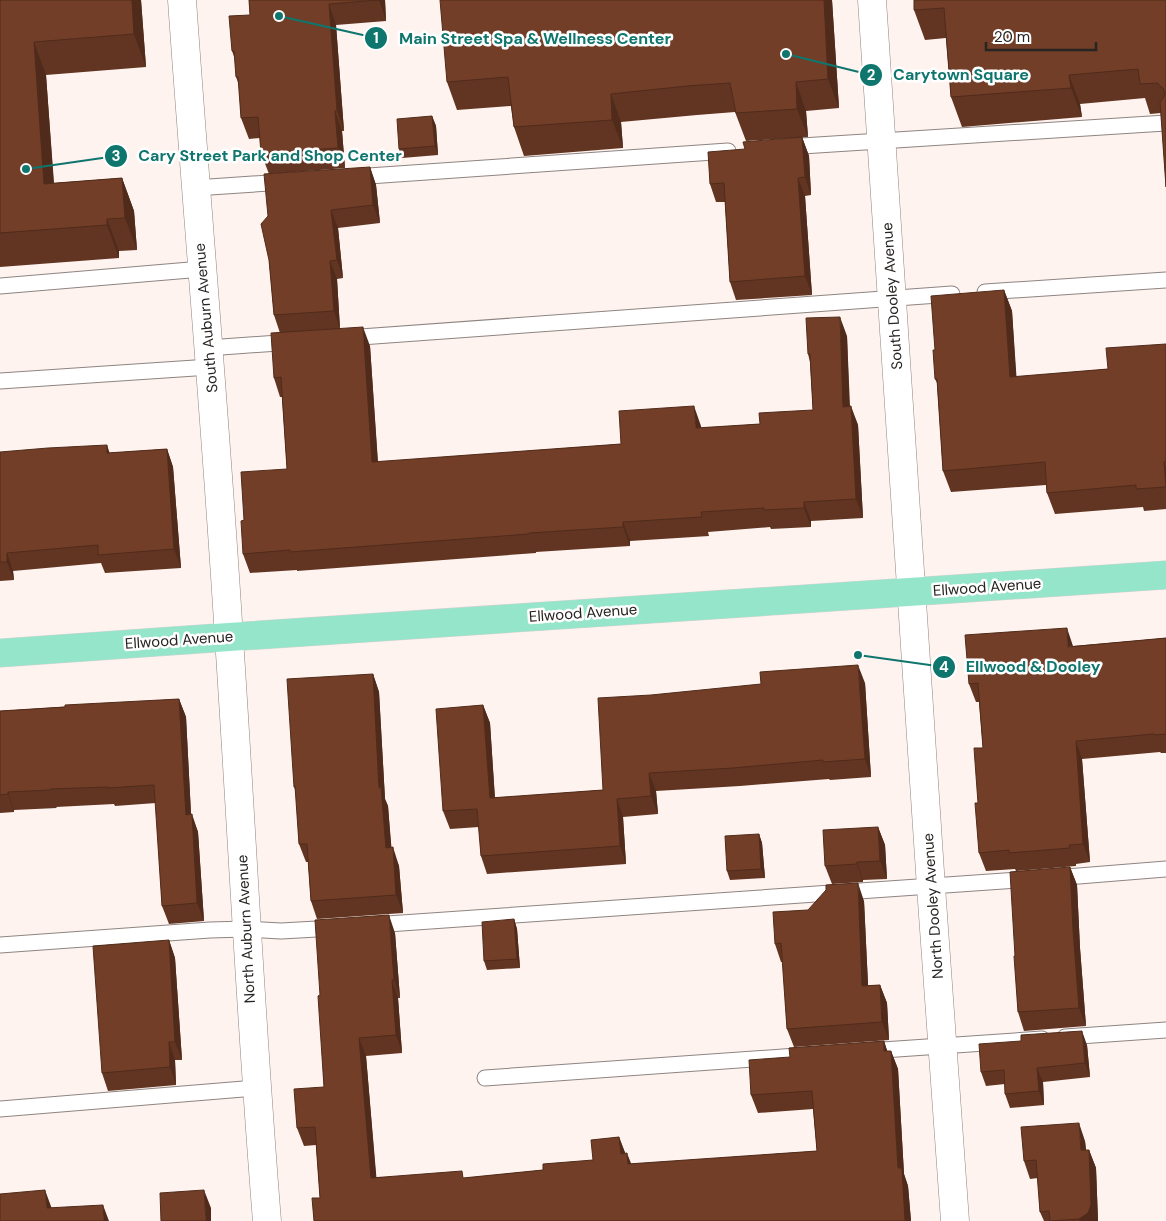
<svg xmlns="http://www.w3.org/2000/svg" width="1166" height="1221" viewBox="0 0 1166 1221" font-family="'DM Sans',sans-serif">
<rect width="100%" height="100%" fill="#fef3ef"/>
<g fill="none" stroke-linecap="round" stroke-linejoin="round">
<defs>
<path id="lane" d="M786 147 1166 123
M354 177 728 151
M195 188 284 182
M0 286 202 269
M985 292 1166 280
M347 338 952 294
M208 348 292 342
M0 381 210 367
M1054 878 1166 869
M373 925 1031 879
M0 945 210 930 246 929 281 931 335 928
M1065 1037 1166 1030
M868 1051 1042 1039
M485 1078 810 1055
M0 1109 256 1088"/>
<path id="street" d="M182 0C197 213 216 425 229 638 242 832 251 1027 267 1221
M872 0 931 887 955 1221"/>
<path id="primary" d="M0 653 229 637 1166 575"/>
</defs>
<!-- lane casing -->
<use href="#lane" stroke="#8e8481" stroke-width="17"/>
<!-- street casing -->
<use href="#street" stroke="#8e8481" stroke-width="29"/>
<!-- primary casing -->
<use href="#primary" stroke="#d4d3d3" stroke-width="29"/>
<!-- lane -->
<use href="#lane" stroke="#fff" stroke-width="15"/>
<!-- street -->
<use href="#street" stroke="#fff" stroke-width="28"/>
<!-- primary -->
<use href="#primary" stroke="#94e5c9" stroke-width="28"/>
</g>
<!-- wall -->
<path fill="#623522" d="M0 0H141L146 67 46 75 54 183 122 178 134 211 137 250 119 251V258L0 267Z
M249 0H385L386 21 336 25 344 131H342L345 168 269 174 261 153 260 138 249 139 241 118 239 85 236 77 235 59 232 51 250 15Z
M832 0 839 108 806 111 808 137 746 141 735 112 697 115 621 122 623 148 524 156 514 127 511 106 457 110 447 82Z
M914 0H1166V187L1161 113 1150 114 1145 98 1080 104 1082 117 962 127 951 97 946 38 925 40 914 10Z
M432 116 436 126 438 155 402 158 399 149Z
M802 137 809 156 811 195 805 196 812 295 736 300 730 282 725 202H716L710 184 745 149Z
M370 167 376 185 380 223 338 228 343 278 337 279 340 329 370 346 378 462 621 444 701 426V428L760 424 813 410 810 362 808 354 847 336 850 406 858 425 863 518 811 521V527L771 529 770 527 708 532 709 536 630 541V546L536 552V553L297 571V570L250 573 243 554 244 520 287 469 282 397H280L274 378 280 333 274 315 269 260Z
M1004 290 1012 311 1016 377 1108 369 1166 344V509L1144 511 1143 507 1055 514 1047 493 1046 485 951 492 943 471 937 383 935 379V350Z
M167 449 173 467 181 568 105 573 101 563 13 571 14 580 0 581V452L110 453Z
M1166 638V753H1161L1160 752 1082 759 1090 862 1076 864V866L1016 871 1015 869 986 871 979 853 978 803 983 748 979 702H976L969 684 1073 646Z
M373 674 379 692 385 799 388 806 391 847 399 866 403 913 317 919 311 901 308 862H306L299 844 296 792 294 787Z
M865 683 871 777 830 780 829 779 740 786 656 791 658 814 623 817 626 864 487 874 481 856 479 827 450 829 443 811 483 705 490 723 495 798 603 790Z
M179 699 186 717 191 814 198 832 204 921 169 924 162 906 156 803 115 806 114 804 56 807 57 808 14 810V812L0 813V711Z
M878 827 885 845 887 879 863 880V882L832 884 825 866Z
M759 834 762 843 765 878 730 880 727 871Z
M1070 867 1077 885 1080 948 1086 1026 1024 1031 1018 1012 1015 956Z
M864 901 868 986 880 985 887 1003 889 1040 794 1047 787 1029 783 962H781L775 944 808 910Z
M514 919 517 929 520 968 487 970 484 961Z
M395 933 400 998H398L402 1053 366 1056 376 1177 465 1178 543 1170 593 1160 619 1137 625 1153 631 1164 817 1151 813 1109 758 1113 751 1095 790 1057 884 1041 887 1051H891L898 1069 904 1174 908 1186 911 1221H314L320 1198 316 1145 304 1146 297 1128 324 1087 320 995Z
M169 940 175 958 182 1060H175L176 1085 108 1091 102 1073Z
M1087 1045 1090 1077 1043 1082 1044 1105 1010 1108 1005 1094V1084L986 1086 981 1072Z
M1085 1141 1086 1150H1089L1096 1168 1098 1221H1044L1040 1212 1038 1178 1030 1179 1024 1161Z"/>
<!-- shaded-wall -->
<path fill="#502b1b" d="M132 0H141L146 67 134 34Z
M379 0H385L386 21Z
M824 0H832L839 108 828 79Z
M329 4 336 25 344 131 337 110Z
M34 42 46 75 56 216 44 184Z
M1069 75 1080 104 1082 117 1071 88Z
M796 82 806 111 808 137 797 109Z
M611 94 621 122 623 148 612 120Z
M335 111 342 131 345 168 338 148Z
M432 116 436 126 438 155 435 146Z
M802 137 809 156 811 195 805 177Z
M370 167 376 185 380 223 373 205Z
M122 178 134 211 137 250 125 218Z
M798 178 805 196 812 295 805 276Z
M331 210 338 228 343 278 337 260Z
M107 219 119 251V258L107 225Z
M330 261 337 279 340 329 334 311Z
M1004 290 1012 311 1018 399 1010 377Z
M840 317 847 336 850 426 843 407Z
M363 327 370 346 379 481 372 462Z
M694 406 701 426 703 447 696 428Z
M851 406 858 425 863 518 856 499Z
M107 445 113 463 107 453Z
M167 449 173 467 181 568 174 549Z
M1164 462 1166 467V488V487Z
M804 502 811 521V527L804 508Z
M623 522 630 541V546L623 527Z
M7 553 13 571 14 580 7 562Z
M1067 628 1073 646 1068 647Z
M858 665 865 683 871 777 865 759Z
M373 674 379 692 385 799 388 806 393 866 386 848 379 788Z
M179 699 186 717 192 833 186 815Z
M483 705 490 723 496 816 490 798Z
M1076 741 1082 759 1090 862 1083 844Z
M649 773 656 791 658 814 651 796Z
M8 792 14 810V812L8 794Z
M617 799 623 817 626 864 620 846Z
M192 814 198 832 204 921 197 903Z
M878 827 885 845 887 879 880 861Z
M759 834 762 843 765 878 761 869Z
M393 847 399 866 403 913 396 895Z
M857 862 863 880V882L857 864Z
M1070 867 1077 885 1080 948 1086 1026 1079 1008 1073 930Z
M858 883 864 901 869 1004 862 986Z
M389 915 395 933 400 998 394 980Z
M514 919 517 929 520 968 517 959Z
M169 940 175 958 182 1060 175 1042Z
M392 980 398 998 402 1053 396 1035Z
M880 985 887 1003 889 1040 882 1022Z
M1082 1031 1087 1045 1090 1077 1085 1063Z
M359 1038 366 1056 378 1196 371 1178Z
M884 1041 890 1059 884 1051Z
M169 1042 175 1060 176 1085 170 1067Z
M891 1051 898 1069 904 1174 908 1186 911 1221H905L898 1168Z
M1037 1068 1043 1082 1044 1105 1039 1091Z
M1079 1123 1085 1141 1088 1169 1081 1150Z
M619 1137 626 1155 621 1154Z
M1089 1150 1096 1168 1098 1221H1080L1079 1219Z
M627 1153 634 1171 628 1164Z
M45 1190 52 1209 47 1208Z
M204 1190 211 1208V1221H206Z
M103 1205 109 1221H104Z"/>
<!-- building -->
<path fill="#723e27" stroke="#502b1b" d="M0 0H132L134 34 34 42 44 184 122 178 125 218 107 219V225L0 233Z
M249 0H379L329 4 337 110 335 111 338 148 261 153 258 117 241 118 238 77H236L234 51H232L229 16 250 15Z
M440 0H824L828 79 796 82 797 109 736 113 730 83 687 86 611 94 612 120 514 127 508 77 447 82Z
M914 0H1166V187L1160 102 1164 97 1165 93 1163 88 1159 85 1158 83 1140 84 1138 69 1069 75 1071 88 951 97 944 8 914 10Z
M432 116 435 146 399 149 397 119Z
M802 137 805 177 798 178 805 276 730 282 724 183 710 184 708 152 745 149 743 142Z
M370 167 373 205 331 210 337 260 330 261 334 311 274 315 269 260 261 224 268 216 264 174Z
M1004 290 1010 377 1108 369 1106 348 1166 344V461L1164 462 1166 487 1136 489V485L1047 493 1045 462 943 471 937 379H935L933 350H935L931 296Z
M840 317 843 407 851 406 856 499 804 502V508L764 510V508L701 512 702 517 623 522V527L529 533V534L290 552V550L243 554 241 521 244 520 241 472 287 469 281 377 274 378 271 333 363 327 372 462 621 444 619 411 694 406 696 428 760 424 759 413 813 410 810 354H808L806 318Z
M107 445V453L167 449 174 549 98 555V545L7 553V562H0V452L48 448Z
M1067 628 1068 647 1166 638V734L1154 735V734L1076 741 1083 844 1069 845 1070 848 1009 853V850L979 853 975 803H978L974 748H983L978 683 969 684 965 635Z
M858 665 865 759 823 762V760L733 768 649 773 651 796 617 799 620 846 481 856 477 809 443 811 436 709 483 705 490 798 603 790 598 698 651 695 761 684 760 672Z
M373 674 379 788 381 787 386 848 393 847 396 895 311 901 307 844H299L295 786 294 787 287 679Z
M179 699 186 815 192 814 197 903 162 906 154 785 108 788V787L50 789V790L8 792V794L0 795V711L65 707V705Z
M878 827 880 861 857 862V864L825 866 823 830Z
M759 834 761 869 727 871 725 836Z
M1070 867 1073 930 1079 1008 1018 1012 1014 956H1015L1010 872Z
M858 883 862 986 880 985 882 1022 787 1029 781 943 775 944 773 912 808 910 826 890V885Z
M389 915 394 980H392L396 1035 359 1038 371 1178 462 1171 463 1178 543 1170V1164L593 1160 591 1140 619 1137 621 1154 627 1153 628 1164 817 1151 812 1091 751 1095 749 1060 790 1057 789 1048 884 1041V1051H891L898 1168H902L905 1221H314L312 1198H320L315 1127 297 1128 294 1089 324 1087 318 996 320 995 315 920Z
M514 919 517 959 484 961 482 922Z
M169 940 175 1042H169L170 1067 102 1073 93 946Z
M1082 1031 1085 1063 1037 1068 1039 1091 1005 1094 1004 1070 981 1072 979 1044 1021 1041V1035Z
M1079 1123 1081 1150H1089L1091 1205 1088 1213 1079 1219 1050 1221 1049 1211 1040 1212 1036 1160 1024 1161 1021 1127Z
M45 1190 47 1208 103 1205 104 1221H0V1194Z
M204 1190 206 1221H161L160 1193Z"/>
<g text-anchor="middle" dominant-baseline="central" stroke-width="5" stroke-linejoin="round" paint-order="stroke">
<!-- street labels -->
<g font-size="15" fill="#272422" stroke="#fff">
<text transform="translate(892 296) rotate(-94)">South Dooley Avenue</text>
<text transform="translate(206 318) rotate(-95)">South Auburn Avenue</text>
<text transform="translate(987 587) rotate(-4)">Ellwood Avenue</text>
<text transform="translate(583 613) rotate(-4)">Ellwood Avenue</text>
<text transform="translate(179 640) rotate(-4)">Ellwood Avenue</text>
<text transform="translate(933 906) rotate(-94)">North Dooley Avenue</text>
<text transform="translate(246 929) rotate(-93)">North Auburn Avenue</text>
</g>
</g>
<!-- callouts -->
<path fill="none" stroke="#0f766e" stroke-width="2" d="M279 16L376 38M786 54L871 75M26 169L116 156M858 655L944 667"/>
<g fill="#0f766e" stroke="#fff" stroke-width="2">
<circle cx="279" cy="16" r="5"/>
<circle cx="786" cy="54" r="5"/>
<circle cx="26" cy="169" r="5"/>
<circle cx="858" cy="655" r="5"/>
<circle cx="376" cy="38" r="12"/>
<circle cx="871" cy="75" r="12"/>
<circle cx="116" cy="156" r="12"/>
<circle cx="944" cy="667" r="12"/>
</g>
<g font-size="15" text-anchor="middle" font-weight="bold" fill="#fff">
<text x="376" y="43">1</text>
<text x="871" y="80">2</text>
<text x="116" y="161">3</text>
<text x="944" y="672">4</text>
</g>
<g font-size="16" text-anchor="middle" font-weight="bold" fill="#0f766e" stroke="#fff" stroke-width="5" stroke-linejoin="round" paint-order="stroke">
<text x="535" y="44">Main Street Spa &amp; Wellness Center</text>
<text x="961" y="80">Carytown Square</text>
<text x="270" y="161">Cary Street Park and Shop Center</text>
<text x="1033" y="672">Ellwood &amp; Dooley</text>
</g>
<!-- scale -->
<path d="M986 42v8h110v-8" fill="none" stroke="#272422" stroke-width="2.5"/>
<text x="994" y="42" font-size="15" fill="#272422" stroke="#ffffff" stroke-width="4" paint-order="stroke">20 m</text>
</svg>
